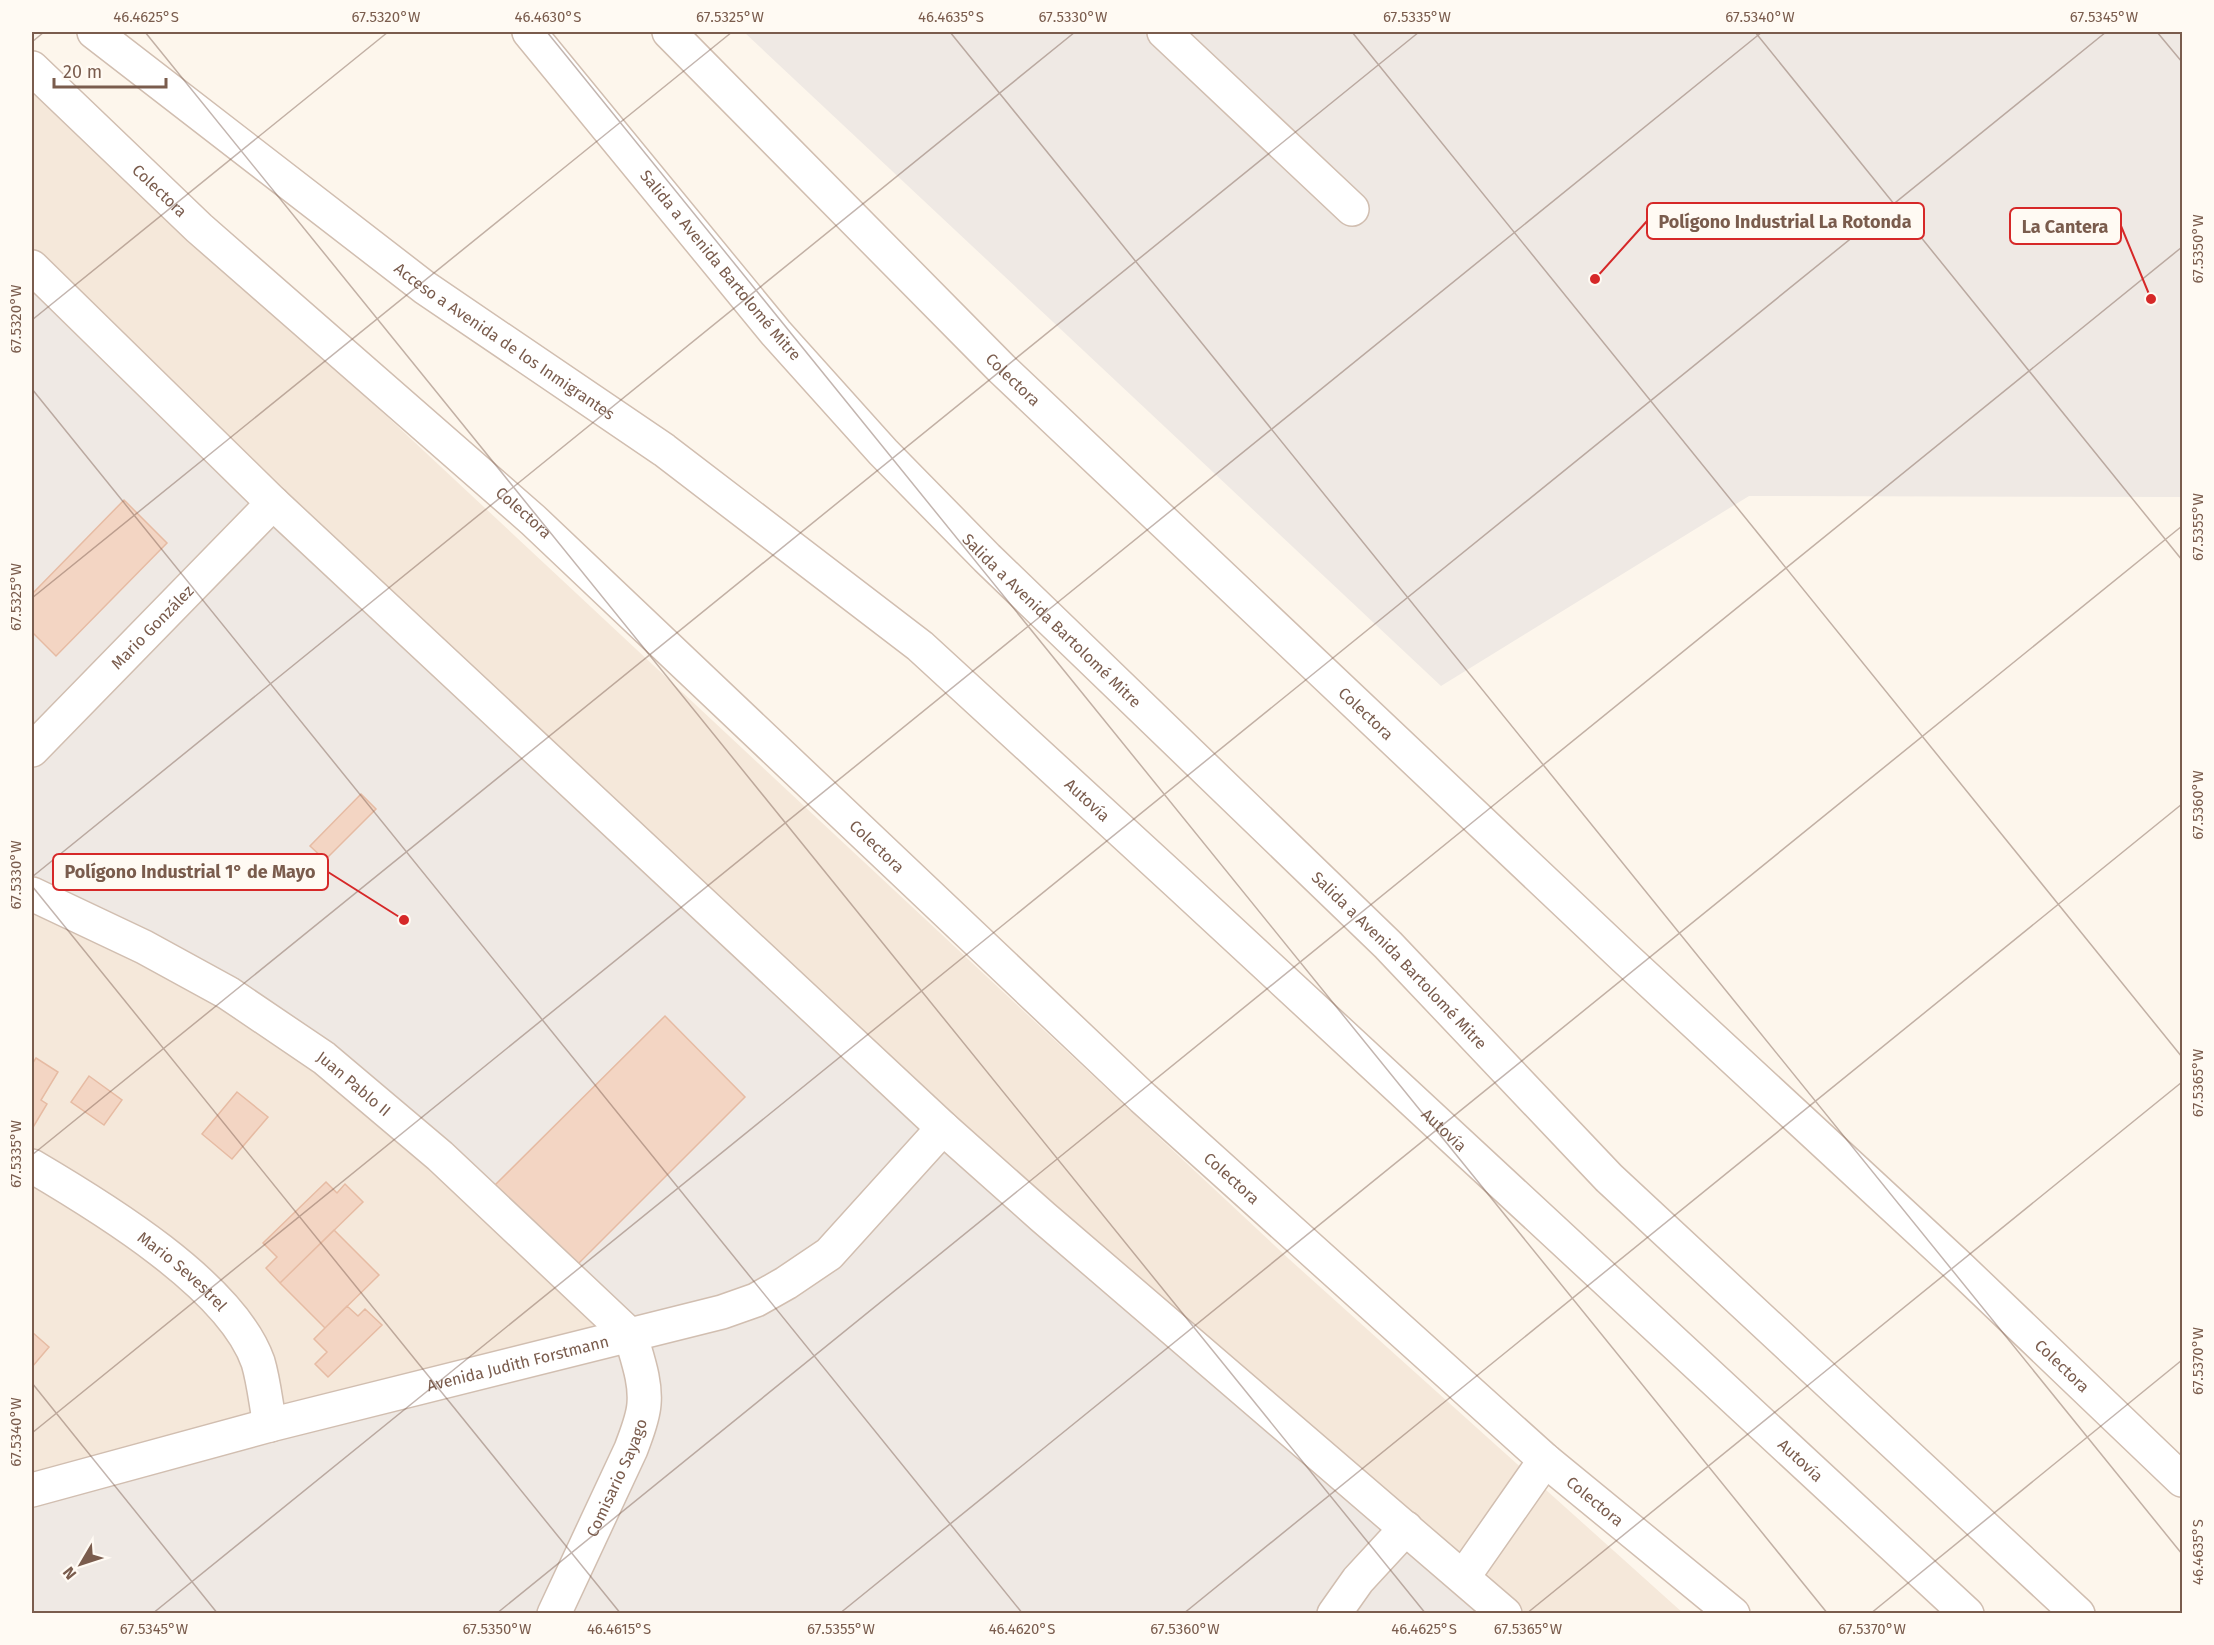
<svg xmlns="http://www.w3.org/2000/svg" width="2214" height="1645" viewBox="0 0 2214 1645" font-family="'Fira Sans',sans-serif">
<rect width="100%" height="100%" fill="#fdf6ec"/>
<!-- residential -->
<path fill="#f5e8da" d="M32 76 151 196 1289 1259 1683 1613H32Z"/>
<!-- industrial -->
<path fill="#efe9e4" d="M744 32H2182V497L1749 496 1441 686Z
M32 267 273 503 1505 1613H32V1490L630 1336 324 1058 32 894Z"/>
<!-- building -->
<path fill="#f3d5c3" stroke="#e6bba3" stroke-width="1.5" d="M124 500 167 543 56 656 32 632V594Z
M361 794 376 809 325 860 310 846Z
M665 1016 745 1097 573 1269 493 1187Z
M36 1058 58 1072 41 1100 47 1104 32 1129V1064Z
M89 1076 122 1100 104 1125 71 1102Z
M237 1092 268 1117 232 1159 202 1134Z
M326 1182 337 1193 345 1184 363 1202 280 1283 266 1268 277 1257 263 1243Z
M334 1230 379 1275 325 1328 280 1283Z
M347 1306 358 1316 365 1309 382 1325 328 1377 315 1364 327 1352 314 1339Z
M32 1332 49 1347 32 1367Z"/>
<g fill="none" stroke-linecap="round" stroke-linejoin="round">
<defs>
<g id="minor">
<path id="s1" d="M94 32 424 287 664 450 920 646 1177 882 1967 1614"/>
<path id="s2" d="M529 32 776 333 883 452 987 558 1388 945 1609 1178 2078 1614"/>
<path id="s3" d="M669 32 1002 369 1624 957 1955 1263 2182 1480"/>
<path d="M1164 32 1352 209"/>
<path id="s4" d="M32 68 199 228 533 520 1143 1098 1545 1460 1733 1614"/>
<path d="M32 267 273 503 943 1128 1043 1217 1505 1614"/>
<path id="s5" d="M32 750 273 503"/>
<path id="s6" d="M32 894 144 947 228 993 324 1058 440 1156 631 1336"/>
<path id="s7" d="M32 1166C100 1206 231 1285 258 1362 264 1382 266 1405 270 1425"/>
<path id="s8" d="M32 1490 270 1425 722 1312 756 1300 786 1283 829 1254 943 1128"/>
<path d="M1464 1576 1545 1460"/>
<path id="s9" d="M554 1614 631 1449C636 1435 643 1419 644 1404 646 1381 637 1358 631 1336"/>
<path d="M1334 1614 1358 1580 1406 1528"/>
</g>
</defs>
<!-- minor casing -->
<use href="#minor" stroke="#d1beb0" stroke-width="36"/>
<!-- minor -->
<use href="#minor" stroke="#fff" stroke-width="33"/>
</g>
<!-- ticks -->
<path fill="none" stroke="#7a5c4d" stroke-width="1.5" stroke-opacity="0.45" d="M145 32 1426 1614M547 32 1828 1614M950 32 2182 1554M1352 32 2182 1057M1755 32 2182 560M2157 32 2182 62M32 42 44 32M32 320 388 32M32 389 1023 1614M32 598 732 32M32 877 1075 32M32 886 621 1614M32 1155 1419 32M32 1383 218 1614M32 1433 1762 32M152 1614 2106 32M496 1614 2182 247M839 1614 2182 526M1183 1614 2182 804M1526 1614 2182 1082M1870 1614 2182 1360"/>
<g text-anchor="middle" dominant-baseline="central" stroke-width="6" stroke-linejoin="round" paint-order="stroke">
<!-- street labels -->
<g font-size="16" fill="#7a5c4d" stroke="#fffaf3">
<text stroke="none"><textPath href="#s4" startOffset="177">Colectora</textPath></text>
<text stroke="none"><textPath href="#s2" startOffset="302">Salida a Avenida Bartolomé Mitre</textPath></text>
<text stroke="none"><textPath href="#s1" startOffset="514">Acceso a Avenida de los Inmigrantes</textPath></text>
<text stroke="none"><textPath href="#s3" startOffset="489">Colectora</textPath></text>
<text stroke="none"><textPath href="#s4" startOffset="663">Colectora</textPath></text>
<text stroke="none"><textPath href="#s2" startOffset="788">Salida a Avenida Bartolomé Mitre</textPath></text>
<text stroke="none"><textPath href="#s5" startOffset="172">Mario González</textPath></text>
<text stroke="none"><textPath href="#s3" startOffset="975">Colectora</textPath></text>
<text stroke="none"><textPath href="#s1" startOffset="1257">Autovía</textPath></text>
<text stroke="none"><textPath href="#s4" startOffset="1149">Colectora</textPath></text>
<text stroke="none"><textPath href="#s2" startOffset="1274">Salida a Avenida Bartolomé Mitre</textPath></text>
<text stroke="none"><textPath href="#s6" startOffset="375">Juan Pablo II</textPath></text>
<text stroke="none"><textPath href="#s1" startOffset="1743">Autovía</textPath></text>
<text stroke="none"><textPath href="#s4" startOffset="1635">Colectora</textPath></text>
<text stroke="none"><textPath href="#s7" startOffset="184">Mario Sevestrel</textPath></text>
<text stroke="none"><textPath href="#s8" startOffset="502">Avenida Judith Forstmann</textPath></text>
<text stroke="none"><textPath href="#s3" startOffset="1929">Colectora</textPath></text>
<text stroke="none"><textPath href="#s1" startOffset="2229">Autovía</textPath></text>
<text stroke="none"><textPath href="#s9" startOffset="150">Comisario Sayago</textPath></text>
<text stroke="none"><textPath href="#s4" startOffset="2121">Colectora</textPath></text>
</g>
</g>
<!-- callouts -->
<path fill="none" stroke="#d62828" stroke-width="2" d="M1595 279L1647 221M2151 299L2121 226M404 920L328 872"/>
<g fill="#d62828" stroke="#fffaf3" stroke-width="2">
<circle cx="1595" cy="279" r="6"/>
<circle cx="2151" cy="299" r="6"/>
<circle cx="404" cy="920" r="6"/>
</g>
<g fill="#fffaf3" stroke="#d62828" stroke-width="2">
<rect x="1647" y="203" width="277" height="36" rx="6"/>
<rect x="2010" y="208" width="111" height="36" rx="6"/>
<rect x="53" y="854" width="275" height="36" rx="6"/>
</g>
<g font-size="18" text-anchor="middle" font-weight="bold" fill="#7a5c4d">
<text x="1785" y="228">Polígono Industrial La Rotonda</text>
<text x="2065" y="233">La Cantera</text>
<text x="190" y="878">Polígono Industrial 1° de Mayo</text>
</g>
<!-- border -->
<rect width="2214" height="1645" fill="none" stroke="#fffaf3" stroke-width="66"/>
<!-- north arrow -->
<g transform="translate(81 1564) rotate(231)" stroke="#fffaf3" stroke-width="4.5" paint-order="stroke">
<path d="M0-4.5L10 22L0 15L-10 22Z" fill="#7a5c4d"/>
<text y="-9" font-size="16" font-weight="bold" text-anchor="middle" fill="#7a5c4d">N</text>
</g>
<!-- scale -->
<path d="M54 78v9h112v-9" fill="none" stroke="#7a5c4d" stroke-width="3"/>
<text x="63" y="78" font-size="18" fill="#7a5c4d" stroke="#fffaf3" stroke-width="4.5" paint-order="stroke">20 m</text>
<rect x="33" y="33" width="2148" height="1579" fill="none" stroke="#7a5c4d" stroke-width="2"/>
<g font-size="15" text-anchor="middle" fill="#7a5c4d">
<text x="146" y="22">46.4625°S</text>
<text x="386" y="22">67.5320°W</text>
<text x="548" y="22">46.4630°S</text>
<text x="730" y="22">67.5325°W</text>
<text x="951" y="22">46.4635°S</text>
<text x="1073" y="22">67.5330°W</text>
<text x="1417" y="22">67.5335°W</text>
<text x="1760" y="22">67.5340°W</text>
<text x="2104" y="22">67.5345°W</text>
<text transform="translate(2198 249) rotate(-90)" y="5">67.5350°W</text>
<text transform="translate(16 319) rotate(-90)" y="5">67.5320°W</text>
<text transform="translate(2198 527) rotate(-90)" y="5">67.5355°W</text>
<text transform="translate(16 597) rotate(-90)" y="5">67.5325°W</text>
<text transform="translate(2198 805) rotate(-90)" y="5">67.5360°W</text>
<text transform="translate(16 875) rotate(-90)" y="5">67.5330°W</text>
<text transform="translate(2198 1083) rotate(-90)" y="5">67.5365°W</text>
<text transform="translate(16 1154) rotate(-90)" y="5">67.5335°W</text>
<text transform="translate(2198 1361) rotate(-90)" y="5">67.5370°W</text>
<text transform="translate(16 1432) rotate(-90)" y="5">67.5340°W</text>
<text transform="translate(2198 1552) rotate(-90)" y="5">46.4635°S</text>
<text x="154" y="1634">67.5345°W</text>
<text x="497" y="1634">67.5350°W</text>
<text x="619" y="1634">46.4615°S</text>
<text x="841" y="1634">67.5355°W</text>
<text x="1022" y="1634">46.4620°S</text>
<text x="1185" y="1634">67.5360°W</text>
<text x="1424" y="1634">46.4625°S</text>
<text x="1528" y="1634">67.5365°W</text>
<text x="1872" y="1634">67.5370°W</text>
</g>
</svg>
